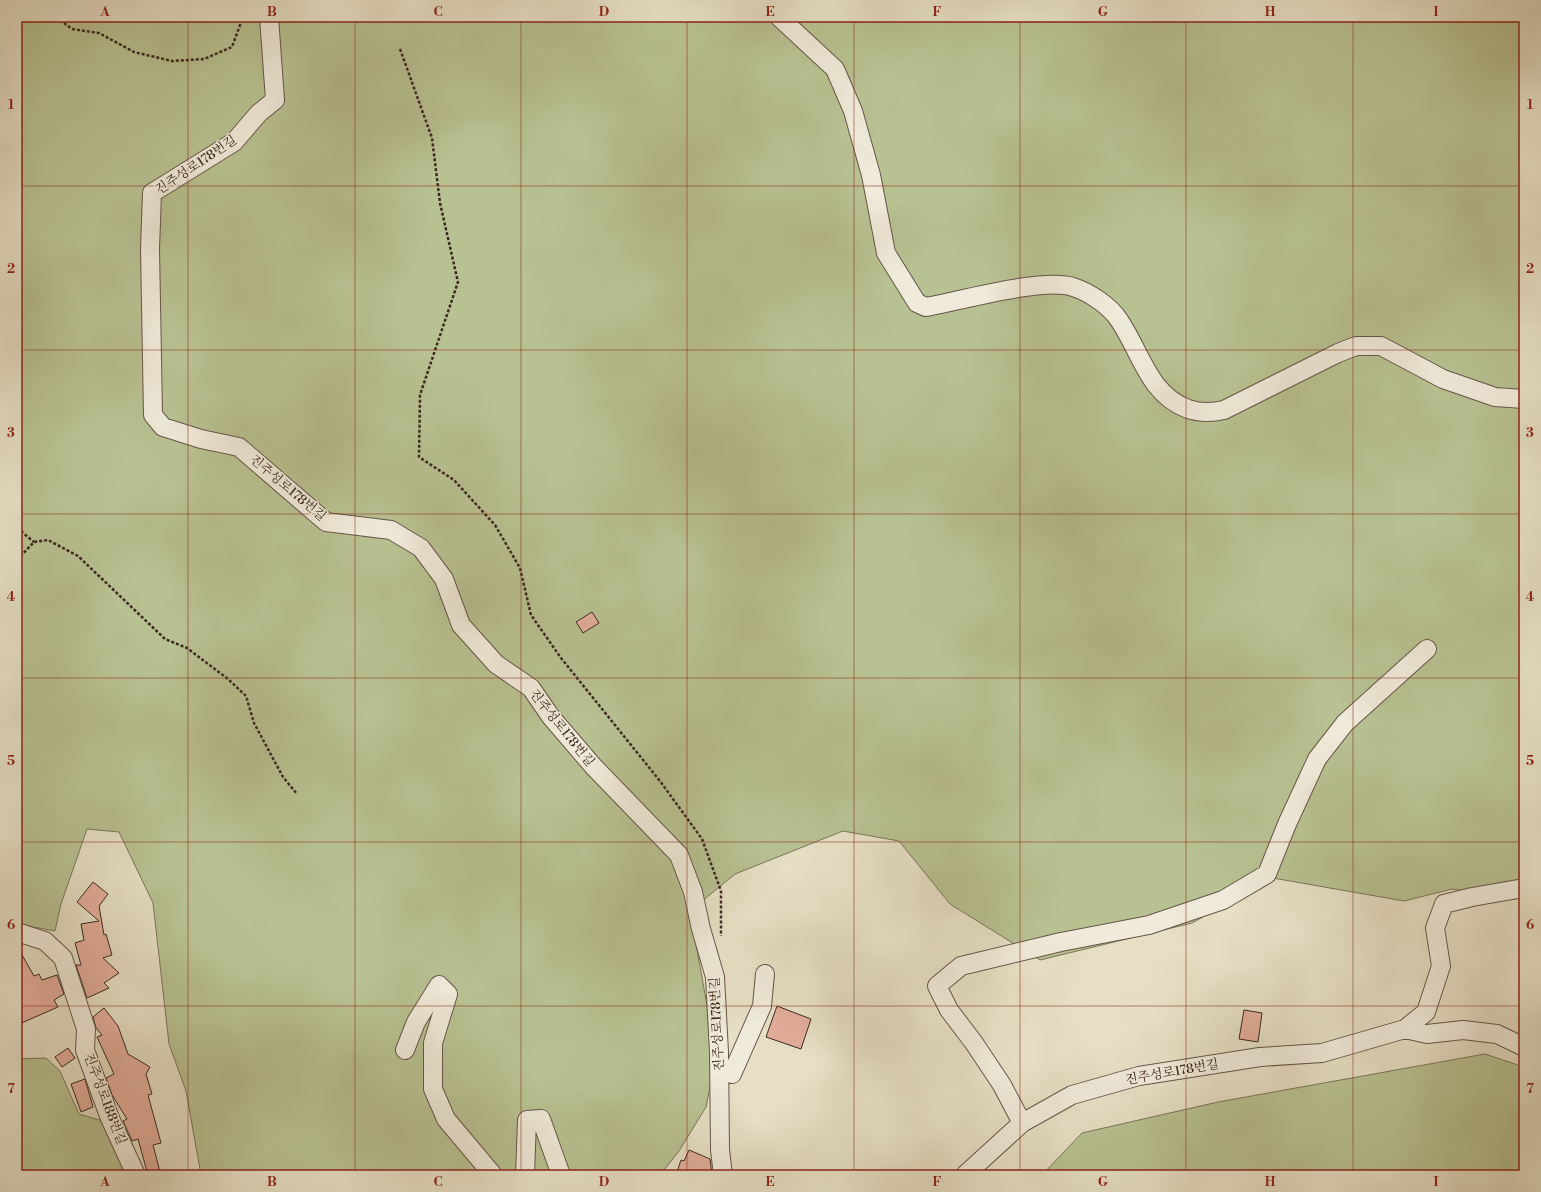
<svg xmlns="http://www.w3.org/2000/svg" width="1541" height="1192" viewBox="0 0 1541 1192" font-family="'Libre Bodoni','Noto Serif KR',serif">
<rect width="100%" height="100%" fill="#e6dfc5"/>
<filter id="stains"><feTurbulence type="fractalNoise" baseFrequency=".005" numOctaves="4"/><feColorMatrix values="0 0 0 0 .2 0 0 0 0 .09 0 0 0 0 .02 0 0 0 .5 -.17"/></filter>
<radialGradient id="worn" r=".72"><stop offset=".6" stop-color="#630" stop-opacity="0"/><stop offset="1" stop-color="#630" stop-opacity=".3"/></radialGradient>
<!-- green -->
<path fill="#b8c192" stroke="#7a7559" d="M17 17H1524V899L1452 889 1404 901 1273 878 1192 923 1040 960 950 904 899 841 843 831 735 874 690 911 708 1011 714 1068 706 1107 679 1151 660 1175H201L186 1091 169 1044 153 903 119 832 87 829 61 904 55 931 17 924Z
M1485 1054 1524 1067V1175H1042L1082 1133 1218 1102Z
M46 1058 60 1071 79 1114 103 1121 129 1175H17V1059Z"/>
<!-- building -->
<path fill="#e2ad9b" stroke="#3c2920" d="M592 612 599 623 583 633 576 622Z
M93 882 108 894 99 906 104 935 106 934 112 955 103 958 119 973 104 983 109 988 87 998 76 965H81L75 943 84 940 81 924 99 921 77 902Z
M17 946 34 976 39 974 42 980 57 975 64 994 54 1000 58 1007 17 1025Z
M777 1006 811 1019 801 1049 766 1037Z
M104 1008 118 1026 128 1054 150 1067 146 1074 152 1094 148 1095 161 1143 153 1145 160 1172 148 1175 138 1139 132 1141 123 1121 127 1119 112 1095 106 1078 114 1074 97 1037 102 1035 96 1028 93 1017Z
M1244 1010 1262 1013 1258 1042 1239 1039Z
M68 1048 75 1058 62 1067 55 1057Z
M85 1079 93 1107 81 1112 71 1084Z
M689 1150 710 1159 712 1175H676L681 1160 684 1161Z"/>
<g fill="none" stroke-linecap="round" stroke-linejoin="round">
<defs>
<path id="minor" d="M269 17 275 100 259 113 234 142 152 193 150 249 153 415 163 427 201 439 239 447 326 522 391 530 421 548 444 579 461 625 496 664 531 688 551 717 593 766 679 855 693 892 701 929 715 977 719 1052 720 1150 723 1175
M779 17 835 69 853 111 871 175 886 253 917 303 926 307C959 301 1044 277 1073 287 1089 292 1110 306 1119 320 1141 352 1148 394 1188 409 1200 413 1211 413 1224 410L1338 353 1356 346H1381L1443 379 1495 397 1524 399
M17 932 45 941 63 958 86 1029 85 1050 109 1116 136 1175
M1405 1029 1427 1034 1463 1030 1497 1034 1524 1047
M405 1050 416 1022 439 985 448 994 433 1043V1089L446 1119 493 1175
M732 1074 762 1006 765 974
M1022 1123 1002 1085 974 1043 949 1010 937 986 961 966 1061 942 1149 925 1223 900 1267 874 1287 824 1317 759 1345 723 1427 649
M525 1175 527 1120 541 1119 561 1175
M965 1175 1022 1123 1072 1095 1139 1076 1260 1057 1322 1053 1405 1029 1426 1012 1441 966 1435 928 1444 904 1472 897 1524 888"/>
</defs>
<!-- minor casing -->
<use href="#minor" stroke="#665649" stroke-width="20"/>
<!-- path -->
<path stroke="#3c2920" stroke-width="2.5" stroke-dasharray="3 2" stroke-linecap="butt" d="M56 17 72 29 99 33 134 52 172 61 204 59 232 47 243 17
M400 49 432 138 440 203 458 282 420 395 419 457 454 480 495 525 520 568 531 615 561 658 660 781 702 839 721 891V936
M17 528 34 542
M17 560 34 542 48 540 78 556 165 639 187 648 228 679 246 696 254 723 283 777 297 794"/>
<!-- minor -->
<use href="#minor" stroke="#efead9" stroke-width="18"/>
</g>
<!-- grid -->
<path fill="none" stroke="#8f2418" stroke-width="1" stroke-opacity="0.55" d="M188 17V1175M355 17V1175M521 17V1175M687 17V1175M854 17V1175M1020 17V1175M1186 17V1175M1353 17V1175M17 186H1524M17 350H1524M17 514H1524M17 678H1524M17 842H1524M17 1006H1524"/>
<g text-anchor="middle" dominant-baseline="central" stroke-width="3" stroke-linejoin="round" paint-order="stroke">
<!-- street labels -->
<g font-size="13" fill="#3c2920" stroke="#efead9">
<text transform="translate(196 165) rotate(-34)">진주성로178번길</text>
<text transform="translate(288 488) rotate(40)">진주성로178번길</text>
<text transform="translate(562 728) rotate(51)">진주성로178번길</text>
<text transform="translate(717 1024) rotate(-93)">진주성로178번길</text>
<text transform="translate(1172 1072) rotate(-10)">진주성로178번길</text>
<text transform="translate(105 1099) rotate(69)">진주성로188번길</text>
</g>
</g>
<!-- margin -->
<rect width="1541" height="1192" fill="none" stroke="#e6dfc5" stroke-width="44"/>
<rect x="22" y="22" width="1497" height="1148" fill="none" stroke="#8f2418" stroke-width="1.5"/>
<g font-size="13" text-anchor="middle" font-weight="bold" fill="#8f2418">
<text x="105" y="16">A</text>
<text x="272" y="16">B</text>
<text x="438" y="16">C</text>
<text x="604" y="16">D</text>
<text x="770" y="16">E</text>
<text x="937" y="16">F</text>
<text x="1103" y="16">G</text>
<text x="1270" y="16">H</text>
<text x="1436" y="16">I</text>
<text x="11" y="109">1</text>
<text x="1530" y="109">1</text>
<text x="11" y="273">2</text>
<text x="1530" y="273">2</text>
<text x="11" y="437">3</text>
<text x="1530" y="437">3</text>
<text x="11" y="601">4</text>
<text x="1530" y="601">4</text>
<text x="11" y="765">5</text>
<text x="1530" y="765">5</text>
<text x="11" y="929">6</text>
<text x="1530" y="929">6</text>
<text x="11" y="1093">7</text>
<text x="1530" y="1093">7</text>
<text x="105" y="1186">A</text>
<text x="272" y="1186">B</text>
<text x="438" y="1186">C</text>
<text x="604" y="1186">D</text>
<text x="770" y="1186">E</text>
<text x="937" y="1186">F</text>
<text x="1103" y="1186">G</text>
<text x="1270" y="1186">H</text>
<text x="1436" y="1186">I</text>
</g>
<rect width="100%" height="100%" filter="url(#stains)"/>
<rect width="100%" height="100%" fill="url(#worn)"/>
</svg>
